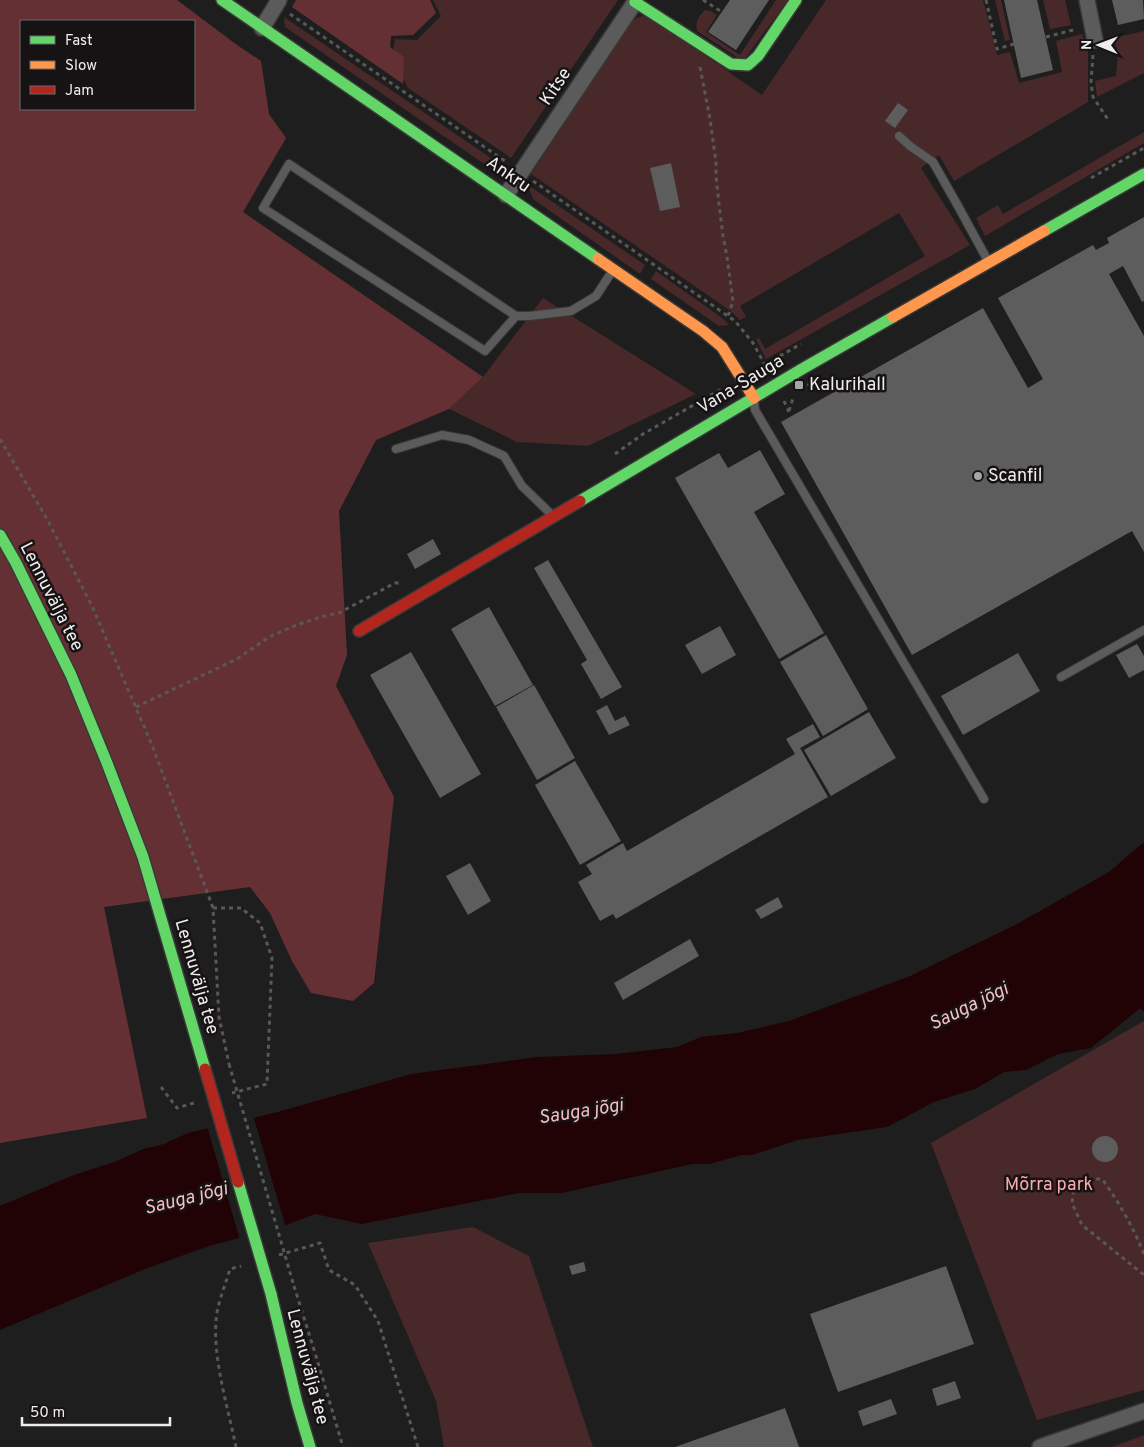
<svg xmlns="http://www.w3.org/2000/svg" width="1144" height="1447" viewBox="0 0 1144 1447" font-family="Overpass,sans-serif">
<rect width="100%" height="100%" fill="#1f1e1e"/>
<!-- green -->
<path fill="#49282a" d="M433 0H618L511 158 408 88 392 57 395 39 417 40 441 16Z
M776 0H788L743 61 697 31C695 21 698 17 705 10L711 11 717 15 706 32 740 55Z
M826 0H983L997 55 1010 52 1019 83 1062 72 1056 41 1082 34 1088 49V102L954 181 939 155 921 168 970 245 766 359 756 339 759 338 765 349 925 256 899 213 740 306 746 317 740 320 732 312 699 289 531 174 631 22 636 18 643 16 655 21 762 95Z
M995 0H1001L1010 40 1005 41Z
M1043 0H1065L1071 25 1050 29Z
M284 17 507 169 496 172 285 27Z
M1144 31V73L1097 97 1095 81 1116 76 1118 53 1114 38Z
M1144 132V143L985 236 976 218 998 205 1003 214Z
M528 185 645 265 640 274 533 199Z
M656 271 722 318 729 325 719 326 651 279Z
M543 298 696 394 588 446 517 442 449 409 483 377Z
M1144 1021V1390L1037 1420 931 1143Z
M473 1227 529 1256 593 1447H444L436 1401 368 1243Z
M1144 1435V1447H1112Z"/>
<!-- forest -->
<path fill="#653034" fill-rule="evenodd" d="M0 0H177L237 45 261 61 269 114 286 138 243 212 483 377 449 409 376 440 339 511 347 655 336 686 394 797 374 983 353 1001 311 993 292 961 270 913 250 887 104 907 147 1118 0 1143ZM21 21H194V109H21Z
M296 0H430L436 13 413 35 391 36 390 47 404 57 403 84 292 7Z"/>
<!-- water -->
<path fill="#210305" d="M1144 842V1005L1091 1048 1058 1054 1026 1070 1004 1072 975 1089 934 1102 887 1127 798 1140 752 1155H741L710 1164H692L562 1193H519L362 1224 315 1214 286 1225 206 1247 145 1269 0 1330V1206L74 1175 117 1161 143 1149 164 1144 188 1133 274 1113 411 1074 537 1057 616 1054 677 1047 701 1037 737 1033 789 1021 910 976 1015 925 1109 872Z"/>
<!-- pier -->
<path fill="#1f1e1e" d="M253 1115 286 1228 240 1240 207 1126Z"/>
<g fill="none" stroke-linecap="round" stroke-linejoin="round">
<!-- stream -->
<path stroke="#210305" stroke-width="5.5" d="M1142 1006 1144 1008"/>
</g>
<!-- building -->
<path fill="#5d5d5e" d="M730 0H769L736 50 708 32Z
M1004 0H1037L1053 70 1021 78Z
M1112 0H1143L1144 19 1118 25Z
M898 103 908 110 895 128 885 121Z
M671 163 680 207 660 211 650 168Z
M1144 217V301L1142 302 1123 266 1109 274 1144 336V552L1132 531 912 655 781 422 983 308 1028 388 1043 379 998 298 1093 245 1096 250 1109 243 1107 238Z
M815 379 817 382 808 387 807 384Z
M760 450 785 494 754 512 824 633 779 659 675 478 719 453 728 468Z
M433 539 441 554 415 569 407 554Z
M548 560 622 687 601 699 581 664 587 660 534 568Z
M489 607 533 685 495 706 451 629Z
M720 626 736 655 702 674 685 645Z
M826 635 868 709 823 736 780 662Z
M1137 644 1144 656V670L1129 678 1116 655Z
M411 652 481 774 440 798 370 675Z
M1018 653 1040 691 963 735 941 696Z
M534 685 575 758 537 780 496 707Z
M607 705 615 721 625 716 630 725 609 735 596 711Z
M869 712 896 758 831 796 804 750Z
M813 724 820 737 800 748 828 797 616 919 613 914 600 921 578 882 592 874 586 865 623 843 627 851 795 754 786 739Z
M575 761 621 841 580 865 535 785Z
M470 863 491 901 468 915 446 876Z
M778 897 783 907 761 919 755 910Z
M690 939 699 956 623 1000 614 983Z
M1092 1149a13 13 0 1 1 26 0a13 13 0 1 1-26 0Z
M584 1262 586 1271 572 1275 569 1266Z
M946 1266 974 1344 838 1392 810 1314Z
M955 1381 961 1398 937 1406 932 1389Z
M891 1399 897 1414 863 1426 858 1411Z
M785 1408 799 1447H675Z"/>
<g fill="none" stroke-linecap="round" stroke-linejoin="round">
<defs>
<path id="lane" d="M899 136 910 146 933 162 958 206 988 261
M516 316 485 351 263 208 289 164 516 316H529L571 311 596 296 613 270
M754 401 755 410 984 799
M396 449 442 435 469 440 504 456 522 486 552 515
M1061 677 1144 630"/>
<path id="street" d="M1087 0 1095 40
M262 28 279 0
M506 195 635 2
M1040 1447 1144 1411"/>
<path id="fast" d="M222 0 598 259
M636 0 635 2 731 64 748 65 758 56 796 0
M1044 231 1144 174
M580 501 802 369 893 317
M0 535 16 563 71 675 107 763 143 857 205 1069
M271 1294 297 1403 310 1447"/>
<path id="slow" d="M598 259 703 331 722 347 754 398
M893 317 1044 231"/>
<path id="jam" d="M359 631 580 501"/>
</defs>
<!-- lane casing -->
<use href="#lane" stroke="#3a3939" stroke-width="10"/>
<!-- street casing -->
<use href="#street" stroke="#3a3939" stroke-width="18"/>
<!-- fast casing -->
<use href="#fast" stroke="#3a3939" stroke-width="14"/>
<!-- slow casing -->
<use href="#slow" stroke="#3a3939" stroke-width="14"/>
<!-- jam casing -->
<use href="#jam" stroke="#3a3939" stroke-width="14"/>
<!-- path -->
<path stroke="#595858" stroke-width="3" stroke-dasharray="4 4" stroke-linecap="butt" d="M703 0 722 12
M986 0 997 49 1014 44
M290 14 508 163
M1046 37 1077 29
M1093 55 1091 82 1093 97 1109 121
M700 67 710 119 716 162V176L719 204 723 236 727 257 733 301 728 316
M1091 178 1144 148
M533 181 735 321 753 343 765 365
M759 368 801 344
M784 401 789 412
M789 411 793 398
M0 439 47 519 92 606 152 745 213 908 219 1017 229 1064
M615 454 643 434 725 387
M136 707 237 659 269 637 294 626 320 617 339 613 395 583H401
M213 908H241L260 923 272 958 267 1084 232 1093
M161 1087 177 1108 194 1103
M1144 1254C1133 1227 1119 1202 1102 1179H1086L1074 1187 1072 1203 1082 1225 1144 1275
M279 1255 320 1243 329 1270 355 1285 378 1321 418 1447
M294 1286 316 1356 343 1447
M236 1447C228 1408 213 1360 216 1321 217 1304 225 1286 230 1269L241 1266"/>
<!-- lane -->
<use href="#lane" stroke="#5c5b5b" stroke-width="8"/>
<!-- street -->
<use href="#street" stroke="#5c5b5b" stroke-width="15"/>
<!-- fast -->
<use href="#fast" stroke="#63d668" stroke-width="11"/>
<!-- slow -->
<use href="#slow" stroke="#ff974d" stroke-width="11"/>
<!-- jam -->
<use href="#jam" stroke="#b3261e" stroke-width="11"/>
<defs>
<path id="fast-bridge" d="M238 1182 271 1294"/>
<path id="jam-bridge" d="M205 1069 238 1182"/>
</defs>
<!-- fast-bridge casing -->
<use href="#fast-bridge" stroke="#3a3939" stroke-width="14" stroke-linecap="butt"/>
<!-- jam-bridge casing -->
<use href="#jam-bridge" stroke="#3a3939" stroke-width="14" stroke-linecap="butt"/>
<!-- path-bridge -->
<path stroke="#595858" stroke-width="3" stroke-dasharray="4 4" stroke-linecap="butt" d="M229 1064 294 1286"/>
<!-- fast-bridge -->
<use href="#fast-bridge" stroke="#63d668" stroke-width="11"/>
<!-- jam-bridge -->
<use href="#jam-bridge" stroke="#b3261e" stroke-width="11"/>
</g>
<!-- markers -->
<g fill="#a6a4a4" stroke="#171314" stroke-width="2">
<rect x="794" y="380" width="10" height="10" rx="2.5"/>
<circle cx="978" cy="476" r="5"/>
</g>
<g text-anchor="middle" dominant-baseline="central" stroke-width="5" stroke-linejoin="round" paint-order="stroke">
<!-- street labels -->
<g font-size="18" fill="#eeecec" stroke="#171314">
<text transform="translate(556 87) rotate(-56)">Kitse</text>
<text transform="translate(508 175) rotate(35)">Ankru</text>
<text transform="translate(741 385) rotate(-31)">Vana-Sauga</text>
<text transform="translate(51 597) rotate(63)">Lennuvälja tee</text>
<text transform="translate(196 977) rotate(74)">Lennuvälja tee</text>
<text transform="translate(307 1367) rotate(75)">Lennuvälja tee</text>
</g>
<!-- poi labels -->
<g font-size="18" fill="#eeecec" stroke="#171314" text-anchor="start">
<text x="809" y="385">Kalurihall</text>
<text x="988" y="476">Scanfil</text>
</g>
<!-- park labels -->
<g font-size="18" fill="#f9aaae" stroke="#171314">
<text x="1049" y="1185">Mõrra park</text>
</g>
<!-- water labels -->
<g font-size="19" font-style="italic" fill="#fbbec0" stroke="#171314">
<text transform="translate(969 1007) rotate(-26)">Sauga jõgi</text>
<text transform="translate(581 1112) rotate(-9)">Sauga jõgi</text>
<text transform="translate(186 1199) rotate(-14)">Sauga jõgi</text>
</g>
</g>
<!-- legend -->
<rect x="20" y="20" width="175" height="90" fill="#171314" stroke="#6d6a6a"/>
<rect x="30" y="36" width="25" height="8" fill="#63d668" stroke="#6d6a6a"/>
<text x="65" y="45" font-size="15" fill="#eeecec">Fast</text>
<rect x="30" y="61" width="25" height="8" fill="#ff974d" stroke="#6d6a6a"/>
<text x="65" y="70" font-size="15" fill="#eeecec">Slow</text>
<rect x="30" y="86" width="25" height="8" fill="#b3261e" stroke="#6d6a6a"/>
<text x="65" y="95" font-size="15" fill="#eeecec">Jam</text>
<!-- north arrow -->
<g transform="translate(1099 45) rotate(271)" stroke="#171314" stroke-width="4" paint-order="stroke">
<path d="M0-4L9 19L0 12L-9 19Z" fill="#eeecec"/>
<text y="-8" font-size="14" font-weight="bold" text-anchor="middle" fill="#eeecec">N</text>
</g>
<!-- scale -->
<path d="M22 1417v8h148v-8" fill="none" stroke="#eeecec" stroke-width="2.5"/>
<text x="30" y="1417" font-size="15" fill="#eeecec" stroke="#171314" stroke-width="4" paint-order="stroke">50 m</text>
</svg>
